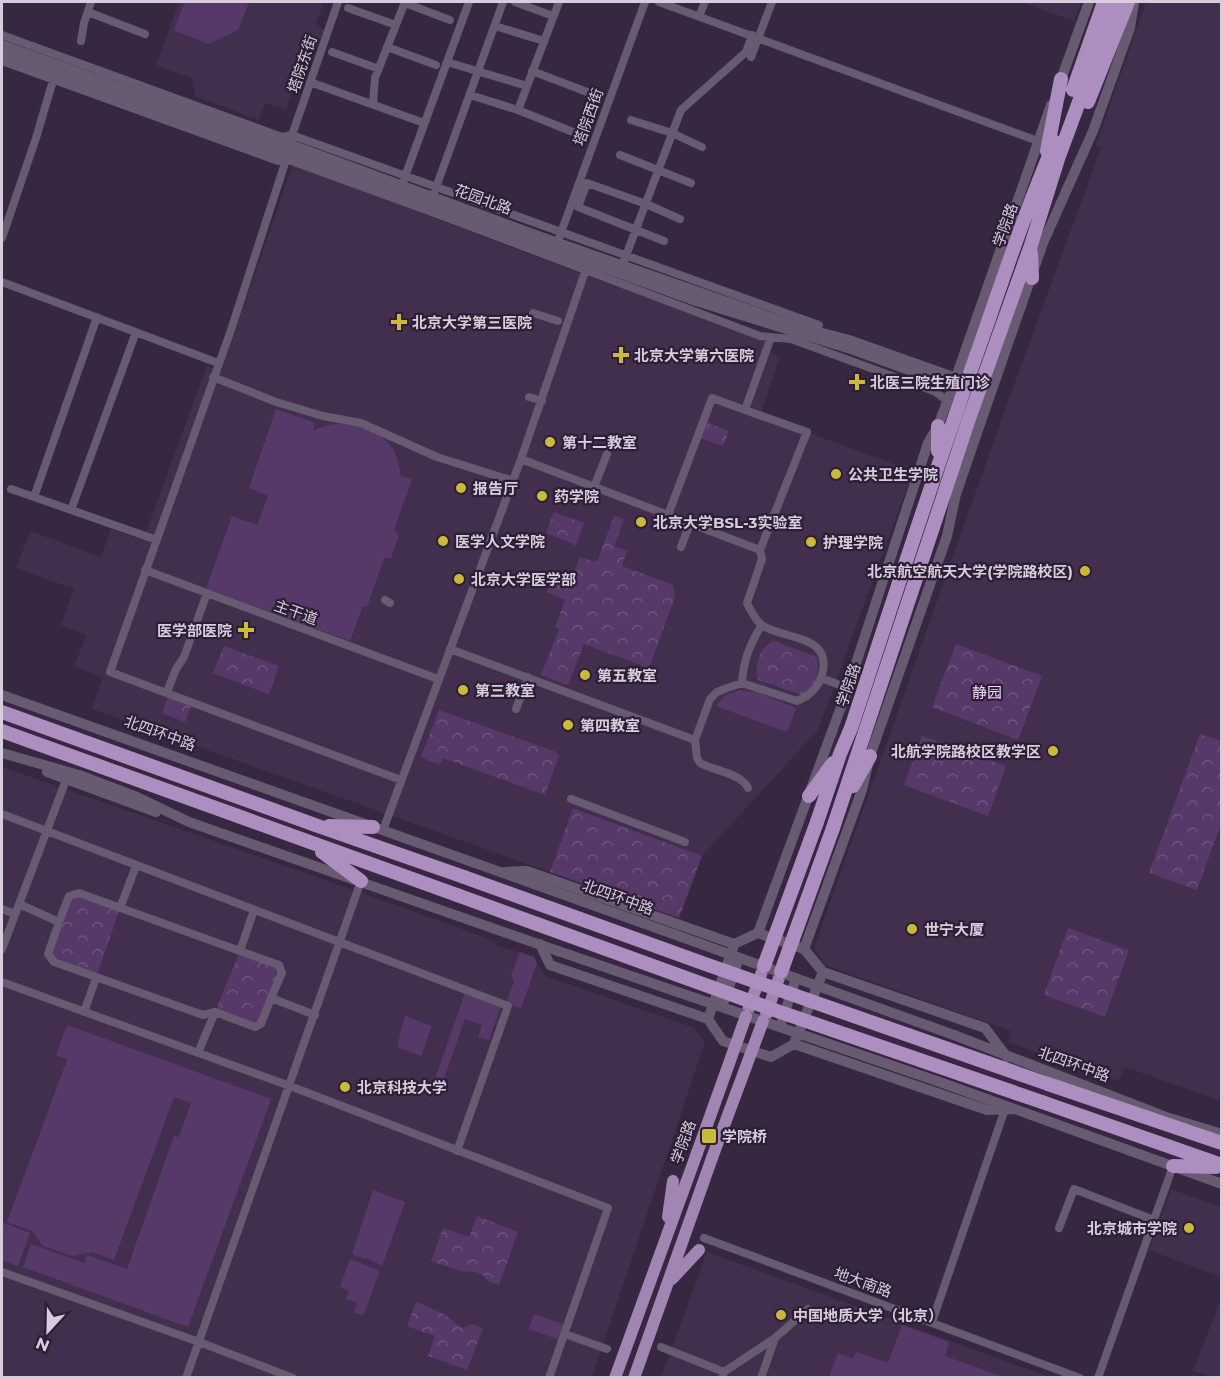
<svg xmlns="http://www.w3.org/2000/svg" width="1223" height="1379" viewBox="0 0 1223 1379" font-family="Montserrat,'Noto Sans SC',sans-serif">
<defs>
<pattern id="forest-crowns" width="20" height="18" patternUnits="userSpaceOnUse" patternTransform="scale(1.5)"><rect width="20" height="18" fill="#573969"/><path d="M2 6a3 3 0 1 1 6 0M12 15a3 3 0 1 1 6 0" fill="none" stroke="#6e547e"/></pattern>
</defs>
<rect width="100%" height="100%" fill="#372741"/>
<!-- built -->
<path fill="#422f4e" d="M179 2H324L316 24 325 31 323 38H311L286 110 265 103 259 120 195 96 192 78 156 66Z
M1022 2H1081L1074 21Z
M1146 2H1221V1101L1125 1067 1119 1081 1008 1042 1011 1031 825 965 814 948 1006 407 1101 148 1096 145Z
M293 164 576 272 774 342 770 353 780 357 760 415 913 471 818 730 702 856 574 808 550 872 92 709 103 677 74 667 86 635 61 625 74 589 16 568 30 531 101 557 111 529 143 540 207 366 221 372Z
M2 767 351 889 495 941V945L534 957 545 976 695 1028 705 1042 592 1377 2 1378Z
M1171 1189 1221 1207V1277L1149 1250Z
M707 1252 1049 1377 661 1378Z
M1221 1299V1377H1212L1193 1371Z"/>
<!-- green -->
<path fill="#573969" d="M185 2H249L238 30 208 44 174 30Z
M276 409 315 423 313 431C338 417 376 424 393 449 398 457 399 467 401 476L412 479 394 530 399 535 391 558H384L367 607 363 606 350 641 206 588 232 516 257 525 268 496 249 488Z
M740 690 759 693 796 708 787 732 716 706 724 696Z
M520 952 534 957 537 963 521 1008 506 1003 514 982 511 975Z
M465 993 501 1006 489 1040 478 1037 482 1025 465 1019 440 1090 436 1076Z
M405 1016 432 1026 421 1056 397 1047Z
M67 1025 271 1099 188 1327 23 1267 31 1244 84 1263 87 1255 127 1269 174 1136 179 1137 191 1103 174 1097 114 1260 92 1252 73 1256 43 1246 32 1231 7 1222 67 1060 56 1055Z
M373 1190 405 1202 382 1266 367 1258 364 1259 352 1254Z
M2 1222 30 1233 18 1266 2 1260Z
M350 1259 380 1271 363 1316 354 1312 357 1303 346 1299 349 1291 340 1287Z
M534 1314 568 1326 562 1341 529 1329Z
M902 1325 949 1342 945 1356 1003 1377H829L838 1353 853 1359 856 1352 888 1363Z"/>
<!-- forest -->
<path fill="url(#forest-crowns)" d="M706 422 729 431 723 446 700 438Z
M554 512 584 523 576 545 546 533Z
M614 516 624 519 614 546 627 551 622 566 673 585 675 597 649 668 584 644 568 685 541 675 559 629 555 627 565 600 547 592 554 575 571 581 580 557 597 562Z
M773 641 817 657C820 676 816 682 802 695L758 680C754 666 759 648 773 641Z
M956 644 1042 676 1018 740 932 707Z
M224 646 279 666 269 694 213 673Z
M168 697 191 706 185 722 162 713Z
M439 710 556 752 559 756 545 795 443 758 440 765 421 757Z
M1200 734 1221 741V823L1197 890 1149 873Z
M922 736 1006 766 988 816 904 785Z
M573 808 702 856 679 918 550 872Z
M79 893 120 908 96 978 54 962 48 954 69 896Z
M1068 928 1129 950 1105 1017 1044 995Z
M240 951 279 965 282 973 255 1027 215 1012Z
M477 1216 518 1232 499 1285 487 1281 484 1276 476 1272 460 1271 431 1261 443 1228 469 1237Z
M416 1302C425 1306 435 1309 443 1314 451 1318 455 1325 463 1328L472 1324 483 1328 467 1370 428 1356 435 1336 407 1326Z"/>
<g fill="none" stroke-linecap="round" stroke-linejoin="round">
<!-- minor -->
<path stroke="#685b71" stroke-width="8" d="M338 2 292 135 285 163 231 330 110 672 401 780
M515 2 553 16
M659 2 1038 141
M405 3 450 20
M348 8 396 25
M88 12 145 34
M699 16 705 2
M495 26 544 41
M2 35 282 137 292 135 819 325
M81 41 84 23 91 2
M387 47 436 65
M332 52 379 69
M751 57 772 2
M2 61 278 161 286 159 437 214 760 336 791 339 936 392 948 402
M447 62 527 86
M532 71 595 95
M310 82 424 123
M470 95 518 110 559 2
M373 103 375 78 405 2
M518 110 573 132
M631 120 672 133 702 147
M620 155 691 183
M403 182 469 2
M434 193 503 2
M2 238 36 138 54 77
M559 238 645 2
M664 241 578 207 587 183 646 204 680 219
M624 261 681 110 746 52 752 35
M2 282 218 363
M533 313 558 321
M97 317 34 497 157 540
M213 377 276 402 323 416 361 423 437 457 513 481
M529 397 542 401
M594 487 607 454
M11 489 34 497
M71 510 136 332
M668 515 712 398 745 410
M681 547 690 523
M760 550 807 432 745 410 771 337
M145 570 438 679
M385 600 390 603
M450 649 695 740 710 699 717 692 727 688 742 683 797 701C809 696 818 688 822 675 833 635 787 640 763 626 757 622 750 610 747 603L762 559 760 550 521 459
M821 678 848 688
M742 683C743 661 750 643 762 625
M167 692 176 669 184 657 207 593
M516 709 528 677
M695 740 697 758 700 763C714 771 741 773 748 788
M571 799 685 842
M2 814 508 1006 457 1151
M383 830 521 459 587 266
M19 904 59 922 48 954 54 962 203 1015 215 1012 255 1027 261 1024 271 998 315 1015
M120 908 136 866
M2 909 15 914
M59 922 69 896 79 893 279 965 282 973 271 998
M2 949 66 780
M240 951 254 910
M2 982 290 1086 608 1208 549 1378
M84 1012 96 978
M198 1053 215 1012
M1059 1228 1074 1189 1154 1220
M704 1238 1080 1378
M2 1272 199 1342 293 1378
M932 1322 1005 1109
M565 1334 607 1349
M661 1347 724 1372
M186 1378 361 881
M722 1378 724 1372 775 1338 808 1309
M761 1378 775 1338
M1098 1378 1173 1166"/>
<!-- tertiary -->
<path stroke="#685b71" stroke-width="10" d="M2 45 280 145 289 144 538 236 793 325 849 340 956 378
M2 54 277 154 287 152 696 301 854 350 953 386
M1059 85 1089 2
M2 695 548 889
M2 753 79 775 137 797 189 822 558 951
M47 772 156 812
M505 872 527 871 734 944 758 933 804 949 823 972 985 1028 1007 1057
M758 933 848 688 928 443 938 426 953 386 1051 105
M540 944 550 965 708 1019 723 1041 771 1057 794 1044 987 1110 1015 1109
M804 949 862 790 870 756 947 536 956 494 988 401 1043 243 1093 131 1130 28 1134 2
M722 1007 739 958
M708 1019 733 948
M780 1027 796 978
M954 1035 1166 1117 1222 1134
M795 1041 823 972
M937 1081 1222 1184"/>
<!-- primary -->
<path stroke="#a185b3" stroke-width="12" d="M766 1015 781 972
M746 1016 764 966
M668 1217 673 1181
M672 1279 699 1250
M615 1378 697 1153
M634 1378 712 1158"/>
<!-- trunk -->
<path stroke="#ac8ec0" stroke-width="14" d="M1073 90 1104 2
M1088 102 1128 2
M1047 151 1061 79
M1031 253 1032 278
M938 451V426
M2 712 318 826 464 877
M2 731 457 895
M853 786 870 756
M809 796 833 763
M817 822 840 754 851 728C894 598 936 468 982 339 1005 273 1027 206 1055 142
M329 826 373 827
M833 828 969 419 1031 245 1059 156 1116 2
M322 852 361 881
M1048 1084 1222 1143
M1042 1102 1222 1165
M1173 1166 1216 1167"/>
<!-- tertiary-bridge -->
<path stroke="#685b71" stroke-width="10" d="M548 889 954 1035
M558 951 937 1081"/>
<!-- primary-bridge -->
<path stroke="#a185b3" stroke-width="12" d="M697 1153 746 1016
M712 1158 763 1021"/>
<!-- trunk-bridge -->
<path stroke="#ac8ec0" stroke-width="14" d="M464 877 708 965 1048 1084
M457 895 780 1012 1042 1102
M764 966 817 822
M781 972 833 828"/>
</g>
<!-- markers -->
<g fill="#cbba39" stroke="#2d1e36" stroke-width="2">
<path d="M396 313h6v6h6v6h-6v6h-6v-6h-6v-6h6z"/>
<path d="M618 346h6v6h6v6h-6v6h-6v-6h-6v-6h6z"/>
<path d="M854 373h6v6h6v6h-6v6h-6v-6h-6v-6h6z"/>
<circle cx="550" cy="442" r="6"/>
<circle cx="836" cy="474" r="6"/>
<circle cx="461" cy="488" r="6"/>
<circle cx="542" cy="496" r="6"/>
<circle cx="641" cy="522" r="6"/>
<circle cx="443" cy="541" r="6"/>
<circle cx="811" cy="542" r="6"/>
<circle cx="1085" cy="571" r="6"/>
<circle cx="459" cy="579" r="6"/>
<path d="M243 621h6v6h6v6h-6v6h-6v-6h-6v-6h6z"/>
<circle cx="585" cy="675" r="6"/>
<circle cx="463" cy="690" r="6"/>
<circle cx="568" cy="725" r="6"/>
<circle cx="1053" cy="751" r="6"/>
<circle cx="912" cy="929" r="6"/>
<circle cx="345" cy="1087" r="6"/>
<rect x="701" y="1128" width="16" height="16" rx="3"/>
<circle cx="1189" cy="1228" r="6"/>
<circle cx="781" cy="1315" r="6"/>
</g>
<g text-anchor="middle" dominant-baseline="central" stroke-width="4.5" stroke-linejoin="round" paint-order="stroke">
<!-- street labels -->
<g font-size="15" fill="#d7cddd" stroke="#2d1e36">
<text transform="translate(302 64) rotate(-71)">塔院东街</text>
<text transform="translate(588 117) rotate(-70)">塔院西街</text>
<text transform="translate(483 199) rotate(20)">花园北路</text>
<text transform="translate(1005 225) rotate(-70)">学院路</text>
<text transform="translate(296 612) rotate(20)">主干道</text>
<text transform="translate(848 685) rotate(-71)">学院路</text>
<text transform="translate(160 733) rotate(20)">北四环中路</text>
<text transform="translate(618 897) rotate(20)">北四环中路</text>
<text transform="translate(1074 1064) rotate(20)">北四环中路</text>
<text transform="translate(683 1142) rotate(-70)">学院路</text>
<text transform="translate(863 1282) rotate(20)">地大南路</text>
</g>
<!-- poi labels -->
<g font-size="15" font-weight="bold" fill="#d7cddd" stroke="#2d1e36" text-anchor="start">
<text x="412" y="322">北京大学第三医院</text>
<text x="634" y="355">北京大学第六医院</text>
<text x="870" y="382">北医三院生殖门诊</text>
<text x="562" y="442">第十二教室</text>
<text x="848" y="474">公共卫生学院</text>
<text x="473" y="488">报告厅</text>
<text x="554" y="496">药学院</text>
<text x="653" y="522">北京大学BSL-3实验室</text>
<text x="455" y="541">医学人文学院</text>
<text x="823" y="542">护理学院</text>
<text x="1073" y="571" text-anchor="end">北京航空航天大学(学院路校区)</text>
<text x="471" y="579">北京大学医学部</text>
<text x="232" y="630" text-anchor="end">医学部医院</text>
<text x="597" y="675">第五教室</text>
<text x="475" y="690">第三教室</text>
<text x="580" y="725">第四教室</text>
<text x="1041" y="751" text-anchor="end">北航学院路校区教学区</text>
<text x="924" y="929">世宁大厦</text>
<text x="357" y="1087">北京科技大学</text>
<text x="722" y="1136">学院桥</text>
<text x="1177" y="1228" text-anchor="end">北京城市学院</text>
<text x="793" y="1315">中国地质大学（北京）</text>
</g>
<!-- park labels -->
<g font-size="15" fill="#eedbfb" stroke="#2d1e36">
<text x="987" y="692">静园</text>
</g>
</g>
<!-- border -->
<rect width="1223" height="1379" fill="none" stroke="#d7cddd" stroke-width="6"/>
<!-- north arrow -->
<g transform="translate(48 1331) rotate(202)" stroke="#2d1e36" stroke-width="4.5" paint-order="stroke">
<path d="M0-4.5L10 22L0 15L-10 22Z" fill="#d7cddd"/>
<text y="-9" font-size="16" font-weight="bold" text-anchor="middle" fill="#d7cddd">N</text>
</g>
</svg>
